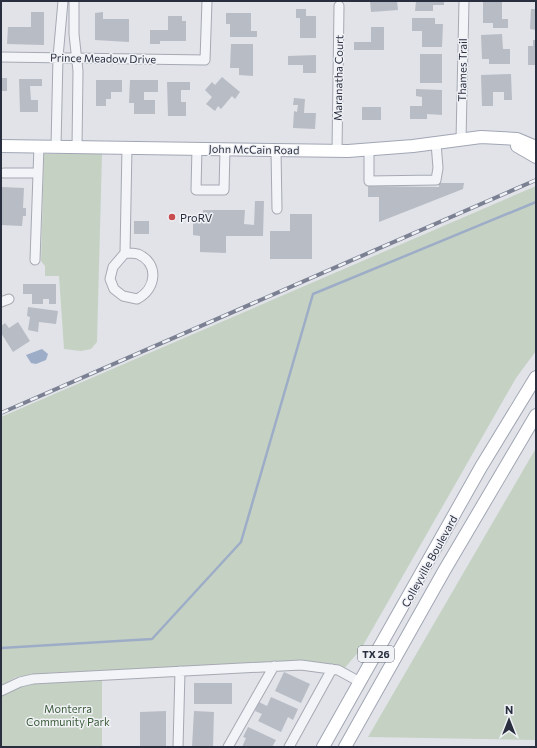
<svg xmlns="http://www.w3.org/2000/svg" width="537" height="748" viewBox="0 0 537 748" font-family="Commissioner,sans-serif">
<rect width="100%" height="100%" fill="#e1e3e9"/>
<!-- green -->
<path fill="#c5d2c3" d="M44 154H102L97 342 91 349 81 351 64 349 59 276H45V266L41 261Z
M536 186V351L516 378 361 649 343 670 307 661 47 673 16 677 1 686V417Z
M536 448V740L368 737Z
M102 680V747H1V696L18 687 30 684Z"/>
<!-- water -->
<path fill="#9eadc7" d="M42 349 48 354 46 360 36 364 31 363 26 355Z"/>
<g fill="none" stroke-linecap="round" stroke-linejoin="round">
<!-- stream -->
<path stroke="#9eadc7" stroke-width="2.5" d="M1 648 152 639 241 542 313 294 536 202"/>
</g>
<!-- building -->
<path fill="#b8bcc5" d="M370 1H397L398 10 371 12Z
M416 1H444V5H433V11H415Z
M483 1H502V19H508V28H493V23H483Z
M296 9H306V16H316V38H300V18H296Z
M531 9H536V30L530 29Z
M31 12H44V45L7 44 8 27H31Z
M103 12V19H129V42L95 40V13Z
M226 13H251V31H257V37H230V24H226Z
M168 16H182V21H186V41H160V44H150V30H168Z
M412 18H435V24H443L442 47H422V31H412Z
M371 27H384V50H354V42H371Z
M502 34 503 49H510V64H489V59H482L481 35Z
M533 40H536V65H528V46H533Z
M231 44H253V76L239 75V68H230Z
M420 54H442V83H420Z
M316 55V73H303V65H288V56Z
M511 74 512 100H504V92H493V106H482L481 75Z
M222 77 240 92 235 99 232 96 221 109 218 106 215 111 206 104 212 97 205 90 212 82 215 85Z
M1 78H7V91H1Z
M19 79H42V86H30L31 100H38V112H20Z
M96 80H122V92H111V99H106V106H96Z
M130 80H158V92H144V100H155V114H134V103H129Z
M167 82H190V90H181V102H186V116H168Z
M416 89 442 90V115L427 114V119H410V106H422V97L416 96Z
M294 98 305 99 304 113H316L315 129 293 128 294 111 297 112 298 105H293Z
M362 107H381V120H362Z
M439 183H464L463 189 379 222V197H368V186L439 187Z
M2 187 24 188 23 208H26V216H23L22 226 1 225Z
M255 201H264L263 236H226V253L200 252V236L193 235V221H202L203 210H245L244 224 254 225Z
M290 214H312V259H270V231H290Z
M134 221H149V234H134Z
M23 284H56V304H49V299H43V304H32V294H23Z
M28 307 58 311 56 324 39 322 38 332 28 330 30 317 27 316Z
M18 322 30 341 13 352 1 333V326L5 323 9 328Z
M284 672 310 684 301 703 275 691Z
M194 683H232V704H194Z
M271 697 298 709 293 720 288 717 281 732 258 721 262 714 255 711 259 702 267 706Z
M166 711V747H140V712Z
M194 711 214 712 213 747H192Z
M248 727 276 740 272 747H242L246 738 243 737Z"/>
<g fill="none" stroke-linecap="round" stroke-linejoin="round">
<defs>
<path id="minor" d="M74 1V34L78 71 77 147
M1 57 205 60 207 1
M461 140 464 1
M56 146 58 57 63 1
M197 148 196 190H224L225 149
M369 149V181L436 180 438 168 436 143
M276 150 277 209
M337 151 339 6
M4 173H38
M125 253C129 253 134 253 138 254 159 263 157 289 137 299L123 296 114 289 110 279 113 267 125 253 127 147
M35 260 39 146
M1 302 9 299
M1 691 20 682 33 679 301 665 338 670 360 682
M178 747 180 671
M228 747 274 666
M289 747 332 669"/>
<path id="major" d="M1 146 348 151 413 146 481 137 517 139 536 147
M517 146 536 157
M323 747 481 467 536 377
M345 747 444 571 536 415"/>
</defs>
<!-- minor casing -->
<use href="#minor" stroke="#a6a9b3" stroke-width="11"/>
<!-- major casing -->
<use href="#major" stroke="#a1a6b4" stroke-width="14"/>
<!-- minor -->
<use href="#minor" stroke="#f3f4f7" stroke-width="9"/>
<!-- major -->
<use href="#major" stroke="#fff" stroke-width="12"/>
<defs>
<path id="rail" d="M1 413 536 180"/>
</defs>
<!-- rail casing -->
<use href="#rail" stroke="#7b8192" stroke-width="4"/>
<!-- rail -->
<use href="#rail" stroke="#f0f2f6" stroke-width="2.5" stroke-dasharray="8" stroke-linecap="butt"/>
</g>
<!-- markers -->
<circle fill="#c74d50" stroke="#f0f2f6" stroke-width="1.5" cx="172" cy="217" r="4"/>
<g text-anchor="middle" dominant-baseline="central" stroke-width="3" stroke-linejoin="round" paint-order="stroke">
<!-- shield labels -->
<rect fill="#f0f2f6" stroke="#656a77" stroke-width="1" x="358" y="646" width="36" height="16" rx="3"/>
<g font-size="10" font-weight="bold" fill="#2a2f40">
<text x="376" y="654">TX 26</text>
</g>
<!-- street labels -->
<g font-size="11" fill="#2a2f40" stroke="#f0f2f6">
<text transform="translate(103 58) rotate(1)">Prince Meadow Drive</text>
<text transform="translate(462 70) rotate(-89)">Thames Trail</text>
<text transform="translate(338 78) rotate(-89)">Maranatha Court</text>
<text transform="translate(254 149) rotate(1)">John McCain Road</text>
<text transform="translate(429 561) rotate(-61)">Colleyville Boulevard</text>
</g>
<!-- poi labels -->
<g font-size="11" fill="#2a2f40" stroke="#f0f2f6" text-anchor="start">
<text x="180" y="217">ProRV</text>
</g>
<!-- park labels -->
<g font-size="11" fill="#3a5b38" stroke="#f0f2f6">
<text x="68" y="708">Monterra<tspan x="68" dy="13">Community Park</tspan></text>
</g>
</g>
<!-- border -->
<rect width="537" height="748" fill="none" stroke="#2a2f40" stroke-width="4"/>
<!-- north arrow -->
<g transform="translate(509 720)" stroke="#f0f2f6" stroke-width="3" paint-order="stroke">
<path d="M0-3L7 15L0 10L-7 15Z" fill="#2a2f40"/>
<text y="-6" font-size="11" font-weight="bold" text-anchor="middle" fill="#2a2f40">N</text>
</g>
</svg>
